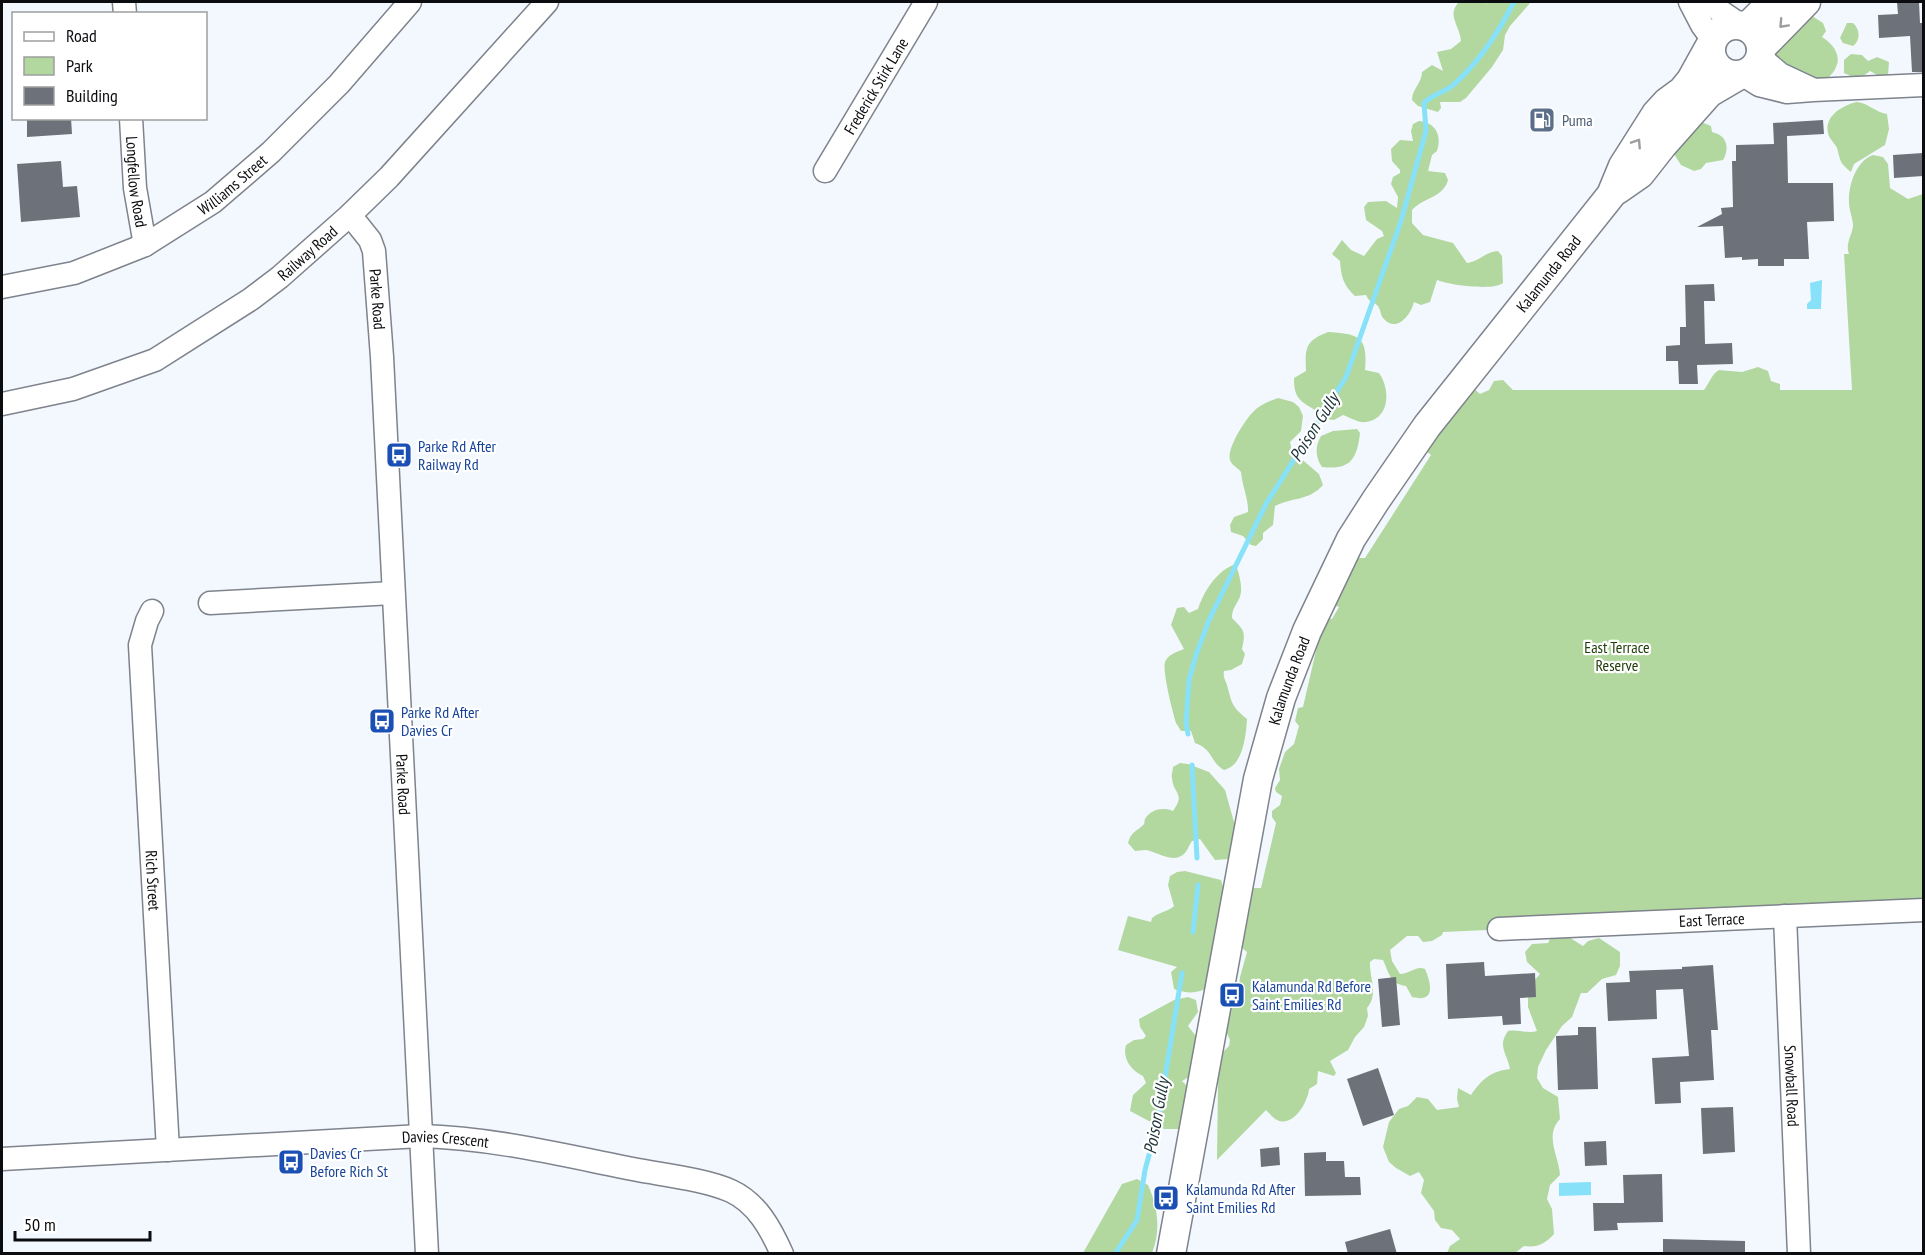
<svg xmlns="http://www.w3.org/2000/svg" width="1925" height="1255" viewBox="0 0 1925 1255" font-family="'PT Sans Narrow',sans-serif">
<rect width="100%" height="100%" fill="#f3f8ff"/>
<!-- green -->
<path fill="#b2d8a0" d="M1459 2C1469 1 1488 5 1496 2H1531L1510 26 1505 35 1503 50 1492 67 1466 98 1460 102H1440L1441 108 1438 112 1418 106 1412 100C1412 89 1422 83 1422 72L1432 65 1443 71 1437 52 1451 49 1461 41C1460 26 1446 15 1459 2Z
M1812 16 1823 23 1826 31 1822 37C1832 43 1842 55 1836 67 1834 73 1830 74 1828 80L1784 87 1760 29Z
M1847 23H1853C1860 29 1861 40 1853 46L1843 43 1840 38Z
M1851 54 1862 55 1868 61 1877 57 1889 62 1888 75 1879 76 1870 71 1862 77H1853L1844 73V60Z
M1857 102C1868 103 1875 112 1887 114L1889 129 1885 145 1854 164 1851 172C1839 162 1841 162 1837 148 1835 143 1829 139 1828 133 1824 116 1843 105 1857 102Z
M1419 121C1436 123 1442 135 1437 151L1432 155 1428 171 1445 173 1448 180C1443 198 1424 197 1412 210V223L1423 235 1453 243 1467 263C1478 262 1487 251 1498 251L1502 256 1503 283C1493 291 1449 285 1437 280L1430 302 1421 305 1414 302C1411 315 1396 334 1383 318 1380 314 1381 309 1377 305 1372 301 1369 302 1366 295L1355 296C1343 285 1341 276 1340 261L1332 254 1342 240 1351 250 1364 256 1377 239 1384 236 1382 231 1366 220 1364 207 1368 202 1386 201 1397 208 1398 197 1391 184 1393 177 1400 173V170L1392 161 1391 149 1400 140 1413 141 1411 131 1413 124Z
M1699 121 1711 126 1712 132C1727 135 1730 148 1723 160L1706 163 1701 169 1694 171 1681 165 1667 143Z
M1873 155 1883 157 1888 164 1890 188 1908 199 1923 194V910L1443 932 1442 935 1432 941 1423 942 1418 936H1407L1390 950 1392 961 1400 974C1410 974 1416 965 1425 969 1432 985 1435 1003 1412 997L1406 986C1390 984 1389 973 1383 960L1374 959 1370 962C1369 977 1379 994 1367 1008L1368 1016 1364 1027 1355 1037 1348 1050 1330 1061 1336 1073 1334 1076 1318 1071 1317 1084 1309 1089C1308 1102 1293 1128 1277 1120 1273 1118 1269 1113 1266 1110L1217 1160 1218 1082 1216 1079 1218 1057 1229 1046 1230 1040 1225 1029 1230 1007 1238 994 1240 977 1247 952 1241 947 1250 888H1261L1276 823 1272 817V811L1280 805 1282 796 1276 792 1275 788 1280 780 1279 769 1285 752 1294 744 1299 726 1295 721 1298 708 1303 707 1318 642 1316 635 1323 617 1332 619 1339 607 1333 605 1353 558H1365L1431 455 1426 451 1442 431 1437 424 1470 385 1480 394 1489 390 1494 381 1503 380 1513 390H1704C1710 382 1711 375 1719 370L1742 372 1758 367 1768 371 1771 381 1780 384V390H1852L1844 254H1849C1845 243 1852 236 1853 226 1853 219 1849 210 1849 203 1848 186 1856 161 1873 155Z
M1328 332C1359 334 1368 336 1365 370L1379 373C1390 388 1391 418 1366 422 1358 423 1351 418 1343 415L1334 420 1325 419C1311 402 1293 407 1294 378L1306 371C1305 348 1305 341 1328 332Z
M1278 398 1293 402 1299 407 1303 416 1301 431 1290 442 1292 451 1319 474 1323 485C1309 501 1293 497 1275 506L1273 525 1263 533V539L1256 546 1251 545 1243 536 1231 532 1230 525 1234 517 1248 512C1249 501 1242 485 1241 472 1238 468 1233 466 1231 462 1224 452 1245 420 1253 412 1259 405 1269 401 1278 398Z
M1357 429 1360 433C1357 460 1350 470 1322 467 1315 457 1315 446 1321 436L1333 431Z
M1236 564C1239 575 1244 589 1239 599 1235 607 1232 609 1232 618 1244 630 1246 631 1242 649L1245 654 1242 664 1231 670 1224 671C1223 677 1225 679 1227 685 1232 703 1231 706 1247 719 1246 736 1243 766 1224 770 1210 762 1213 749 1195 743L1191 731H1181L1176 723C1173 713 1162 671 1165 662 1168 654 1177 652 1184 649L1171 625 1177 608 1184 607 1189 613 1198 609C1204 591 1217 570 1236 564Z
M1180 763 1188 764 1209 772 1225 790 1236 829 1229 859 1215 860 1200 839 1192 841C1189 845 1188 850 1184 854 1174 863 1160 854 1150 851 1145 849 1140 851 1135 851L1128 843C1132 830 1137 832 1144 824 1145 822 1144 820 1145 819 1151 809 1163 807 1173 811 1186 793 1173 794 1172 778 1171 774 1173 771 1173 767Z
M1185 871 1221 880 1224 890 1210 986C1198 994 1188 994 1174 989L1171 972 1177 967 1118 950 1128 916 1151 922 1152 918C1159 912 1169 911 1174 906L1168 885 1170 876 1177 872Z
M1553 933 1564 934 1583 946 1588 941 1599 938 1620 952V966L1616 975 1602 979 1587 993H1581L1572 1017 1562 1026 1546 1050 1538 1067 1537 1078 1543 1088 1558 1097 1560 1119C1544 1136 1559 1156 1560 1175L1550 1185 1547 1199 1552 1209 1554 1234C1545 1244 1537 1248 1524 1246L1515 1253H1447L1450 1246 1460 1239 1452 1230 1441 1228 1435 1220 1434 1211 1421 1193 1424 1180 1419 1172 1410 1176 1396 1168 1389 1162 1383 1147 1389 1122 1399 1109 1408 1106 1417 1097 1428 1099 1437 1110 1459 1107 1457 1099 1458 1088 1471 1095C1482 1079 1491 1071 1510 1069 1507 1053 1497 1046 1508 1031 1520 1029 1526 1034 1537 1031L1528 1007V988L1540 974 1527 962 1525 952 1532 944 1548 943Z
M1188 997 1196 1000 1198 1012 1188 1026 1203 1045 1189 1077 1182 1081 1186 1085 1195 1103 1184 1129H1164L1130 1111 1133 1095 1146 1083 1143 1076C1131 1071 1122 1058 1126 1045L1134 1040 1143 1039 1146 1036 1140 1027 1139 1019 1174 1000Z
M1137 1179 1148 1185C1158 1207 1161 1231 1152 1253H1083L1122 1184Z"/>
<!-- water -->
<path fill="#86e1f9" d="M1822 280 1821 309H1807V304L1811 300 1810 283Z
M1591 1182V1195L1559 1196V1183Z"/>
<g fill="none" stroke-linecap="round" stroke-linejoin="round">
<!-- stream -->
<path stroke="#86e1f9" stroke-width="5" d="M1188 734 1186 723 1189 680 1196 655 1209 620 1266 504 1346 377 1401 221 1426 131 1424 103C1434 93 1443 93 1452 86 1478 64 1499 31 1514 2
M1192 765 1197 858
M1193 932 1198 885
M1115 1254 1137 1220 1145 1170 1157 1126 1182 973"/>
</g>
<!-- building -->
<path fill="#6d727a" d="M1897 2H1919L1920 23H1923V72H1912L1910 36 1879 38 1878 15 1898 14Z
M27 118H71L72 134 27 137Z
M1823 120 1824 134 1787 136 1788 183H1833L1834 221 1807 222 1809 259H1784V266H1758V259L1742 260V257L1725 258 1723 226 1697 227 1722 214 1721 208 1733 207 1732 161H1736V145L1774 144 1773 123Z
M1923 153V176L1894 178 1893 155Z
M61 161 63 187 77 186 80 217 21 222 17 164Z
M1714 284 1715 301H1704L1705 344 1732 343 1733 364 1697 365 1698 384H1679L1678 361H1666V346L1680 345V327H1686L1685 285Z
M1484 962 1485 976 1535 973 1536 997 1520 998 1521 1024 1503 1025 1502 1016 1448 1019 1446 964Z
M1713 965 1718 1030H1711L1714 1080 1680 1082 1681 1103 1655 1104 1652 1058 1689 1056 1683 989 1656 990 1657 1019 1608 1021 1606 983 1630 982 1629 971 1682 969V967Z
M1396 977 1400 1025 1382 1027 1378 979Z
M1578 1027H1596L1598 1089 1558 1090 1556 1036 1578 1035Z
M1378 1068 1394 1115 1363 1126 1347 1079Z
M1733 1107 1735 1152 1703 1154 1701 1108Z
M1606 1141 1607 1165 1585 1166 1584 1142Z
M1279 1147 1280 1165 1261 1167 1260 1149Z
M1326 1152V1161H1344L1345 1177H1360L1361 1195 1305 1196 1304 1153Z
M1662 1174 1663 1222 1617 1223 1618 1230 1594 1231 1593 1203H1624L1623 1175Z
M1390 1229 1397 1254H1348L1345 1242Z
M1663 1239 1745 1241V1254H1663Z"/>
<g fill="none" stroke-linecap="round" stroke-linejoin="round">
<defs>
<g id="minor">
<path d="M124 2 125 14"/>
<path d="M1690 2 1702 25 1713 40"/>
<path d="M1707 2 1742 26"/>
<path d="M1760 57 1780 74 1812 89"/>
<path d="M1743 75 1759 85 1787 92 1813 90 1924 85"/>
<path id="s1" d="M131 118 135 188 145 245"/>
<path id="s2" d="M825 171 926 2"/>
<path id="s3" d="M350 215 370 240 374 251 382 357 427 1254"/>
<path id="s4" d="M2 287 74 273 145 245 213 202 271 152 339 84 410 2"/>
<path id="s5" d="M2 404 73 389 155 360 251 299 280 277 350 215 389 177 547 2"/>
<path d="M210 603 393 593"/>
<path id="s6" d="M152 611 147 621 140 645 168 1150"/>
<path id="s7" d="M1785 916 1799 1254"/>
<path id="s8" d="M1499 929 1924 910"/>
<path id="s9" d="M2 1159 421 1136C495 1138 566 1156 638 1170 665 1175 707 1180 731 1191 757 1203 771 1229 782 1254"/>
</g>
<g id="major">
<circle cx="1736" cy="50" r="25"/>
<path d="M1747 27 1772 2"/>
<path d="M1761 48 1806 2"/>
<path d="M1617 190 1640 174 1662 146 1709 93 1738 76"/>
<path id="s10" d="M1171 1254 1258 779 1281 698 1307 631 1351 539 1376 500 1427 426 1611 195 1623 166 1656 114 1667 102 1682 91 1691 80 1711 44"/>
</g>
</defs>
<!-- minor casing -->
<use href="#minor" stroke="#7e838c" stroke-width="25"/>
<!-- major casing -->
<use href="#major" stroke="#7e838c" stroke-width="31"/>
<!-- minor -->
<use href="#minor" stroke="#fff" stroke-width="22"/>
<!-- major -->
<use href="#major" stroke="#fff" stroke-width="28"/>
</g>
<!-- one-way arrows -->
<defs><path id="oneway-chevron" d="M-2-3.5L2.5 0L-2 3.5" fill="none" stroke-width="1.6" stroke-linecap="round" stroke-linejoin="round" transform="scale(1.5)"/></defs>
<g stroke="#9d9e9f">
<use href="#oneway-chevron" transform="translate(1783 24) rotate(133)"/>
<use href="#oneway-chevron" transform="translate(1637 143) rotate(-57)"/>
</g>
<!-- icons -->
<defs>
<symbol id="fuel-square" viewBox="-11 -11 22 22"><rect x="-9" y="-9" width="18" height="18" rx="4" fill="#5c6f8a" stroke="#fff"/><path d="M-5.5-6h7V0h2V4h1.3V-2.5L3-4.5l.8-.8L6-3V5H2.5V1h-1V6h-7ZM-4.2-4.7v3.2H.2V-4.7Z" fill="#fff"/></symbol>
<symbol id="bus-square" viewBox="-11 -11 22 22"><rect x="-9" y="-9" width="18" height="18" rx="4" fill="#1a4fb4" stroke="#fff"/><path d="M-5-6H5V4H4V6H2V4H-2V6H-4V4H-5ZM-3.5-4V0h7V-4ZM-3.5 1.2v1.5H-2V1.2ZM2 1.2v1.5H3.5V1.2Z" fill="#fff"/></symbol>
</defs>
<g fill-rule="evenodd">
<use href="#fuel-square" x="1527" y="105" width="30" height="30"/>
<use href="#bus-square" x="384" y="440" width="30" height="30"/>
<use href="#bus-square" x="367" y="706" width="30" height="30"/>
<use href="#bus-square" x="1217" y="980" width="30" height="30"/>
<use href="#bus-square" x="276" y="1147" width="30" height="30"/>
<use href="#bus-square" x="1151" y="1183" width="30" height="30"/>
</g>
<g text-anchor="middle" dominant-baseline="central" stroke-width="4.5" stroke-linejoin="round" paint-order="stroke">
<!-- street labels -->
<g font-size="16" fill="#0b0c0f" stroke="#fff">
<text stroke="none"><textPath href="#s2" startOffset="99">Frederick Stirk Lane</textPath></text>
<text stroke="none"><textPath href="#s1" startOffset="64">Longfellow Road</textPath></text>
<text stroke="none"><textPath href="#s4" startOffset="256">Williams Street</textPath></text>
<text stroke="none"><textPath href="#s5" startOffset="346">Railway Road</textPath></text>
<text stroke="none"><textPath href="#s10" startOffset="1072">Kalamunda Road</textPath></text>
<text stroke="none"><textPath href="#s3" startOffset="92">Parke Road</textPath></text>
<text stroke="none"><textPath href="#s10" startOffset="586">Kalamunda Road</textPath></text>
<text stroke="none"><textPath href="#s3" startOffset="578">Parke Road</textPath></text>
<text stroke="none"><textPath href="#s6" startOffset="272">Rich Street</textPath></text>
<text stroke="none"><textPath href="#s8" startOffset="213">East Terrace</textPath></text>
<text stroke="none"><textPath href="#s7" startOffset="170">Snowball Road</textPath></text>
<text stroke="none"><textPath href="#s9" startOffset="444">Davies Crescent</textPath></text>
</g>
<!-- service labels -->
<g font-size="16" fill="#4e5e75" stroke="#fff" text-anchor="start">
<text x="1562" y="120">Puma</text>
</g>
<!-- transit labels -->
<g font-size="16" fill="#164399" stroke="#fff" text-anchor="start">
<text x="418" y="446">Parke Rd After<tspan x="418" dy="18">Railway Rd</tspan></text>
<text x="401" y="712">Parke Rd After<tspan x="401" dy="18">Davies Cr</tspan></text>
<text x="1252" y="986">Kalamunda Rd Before<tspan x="1252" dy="18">Saint Emilies Rd</tspan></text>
<text x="310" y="1153">Davies Cr<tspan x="310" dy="18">Before Rich St</tspan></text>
<text x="1186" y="1189">Kalamunda Rd After<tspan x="1186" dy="18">Saint Emilies Rd</tspan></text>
</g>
<!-- park labels -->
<g font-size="16" fill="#203f09" stroke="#fff">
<text x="1617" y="647">East Terrace<tspan x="1617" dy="18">Reserve</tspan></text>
</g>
<!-- water labels -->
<g font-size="18" font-style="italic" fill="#1d3338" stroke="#fff">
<text transform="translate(1314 427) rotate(-58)">Poison Gully</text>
<text transform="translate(1156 1116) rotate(-80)">Poison Gully</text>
</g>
</g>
<!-- border -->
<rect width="1925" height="1255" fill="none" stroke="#0b0c0f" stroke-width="6"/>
<!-- legend -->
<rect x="12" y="12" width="195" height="108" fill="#ffffff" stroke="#9d9e9f" stroke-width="1.5"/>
<rect x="24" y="32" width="30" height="9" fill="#ffffff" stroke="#9d9e9f" stroke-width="1.5"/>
<text x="66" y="42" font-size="18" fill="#0b0c0f">Road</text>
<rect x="24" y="57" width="30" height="18" fill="#b2d8a0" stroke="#9d9e9f" stroke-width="1.5"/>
<text x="66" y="72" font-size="18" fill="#0b0c0f">Park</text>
<rect x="24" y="87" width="30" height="18" fill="#6d727a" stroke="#9d9e9f" stroke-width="1.5"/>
<text x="66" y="102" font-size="18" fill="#0b0c0f">Building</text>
<!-- scale -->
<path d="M15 1231v9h135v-9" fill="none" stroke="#0b0c0f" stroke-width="3"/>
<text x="24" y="1231" font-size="18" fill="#0b0c0f" stroke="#ffffff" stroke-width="4.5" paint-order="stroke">50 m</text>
</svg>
